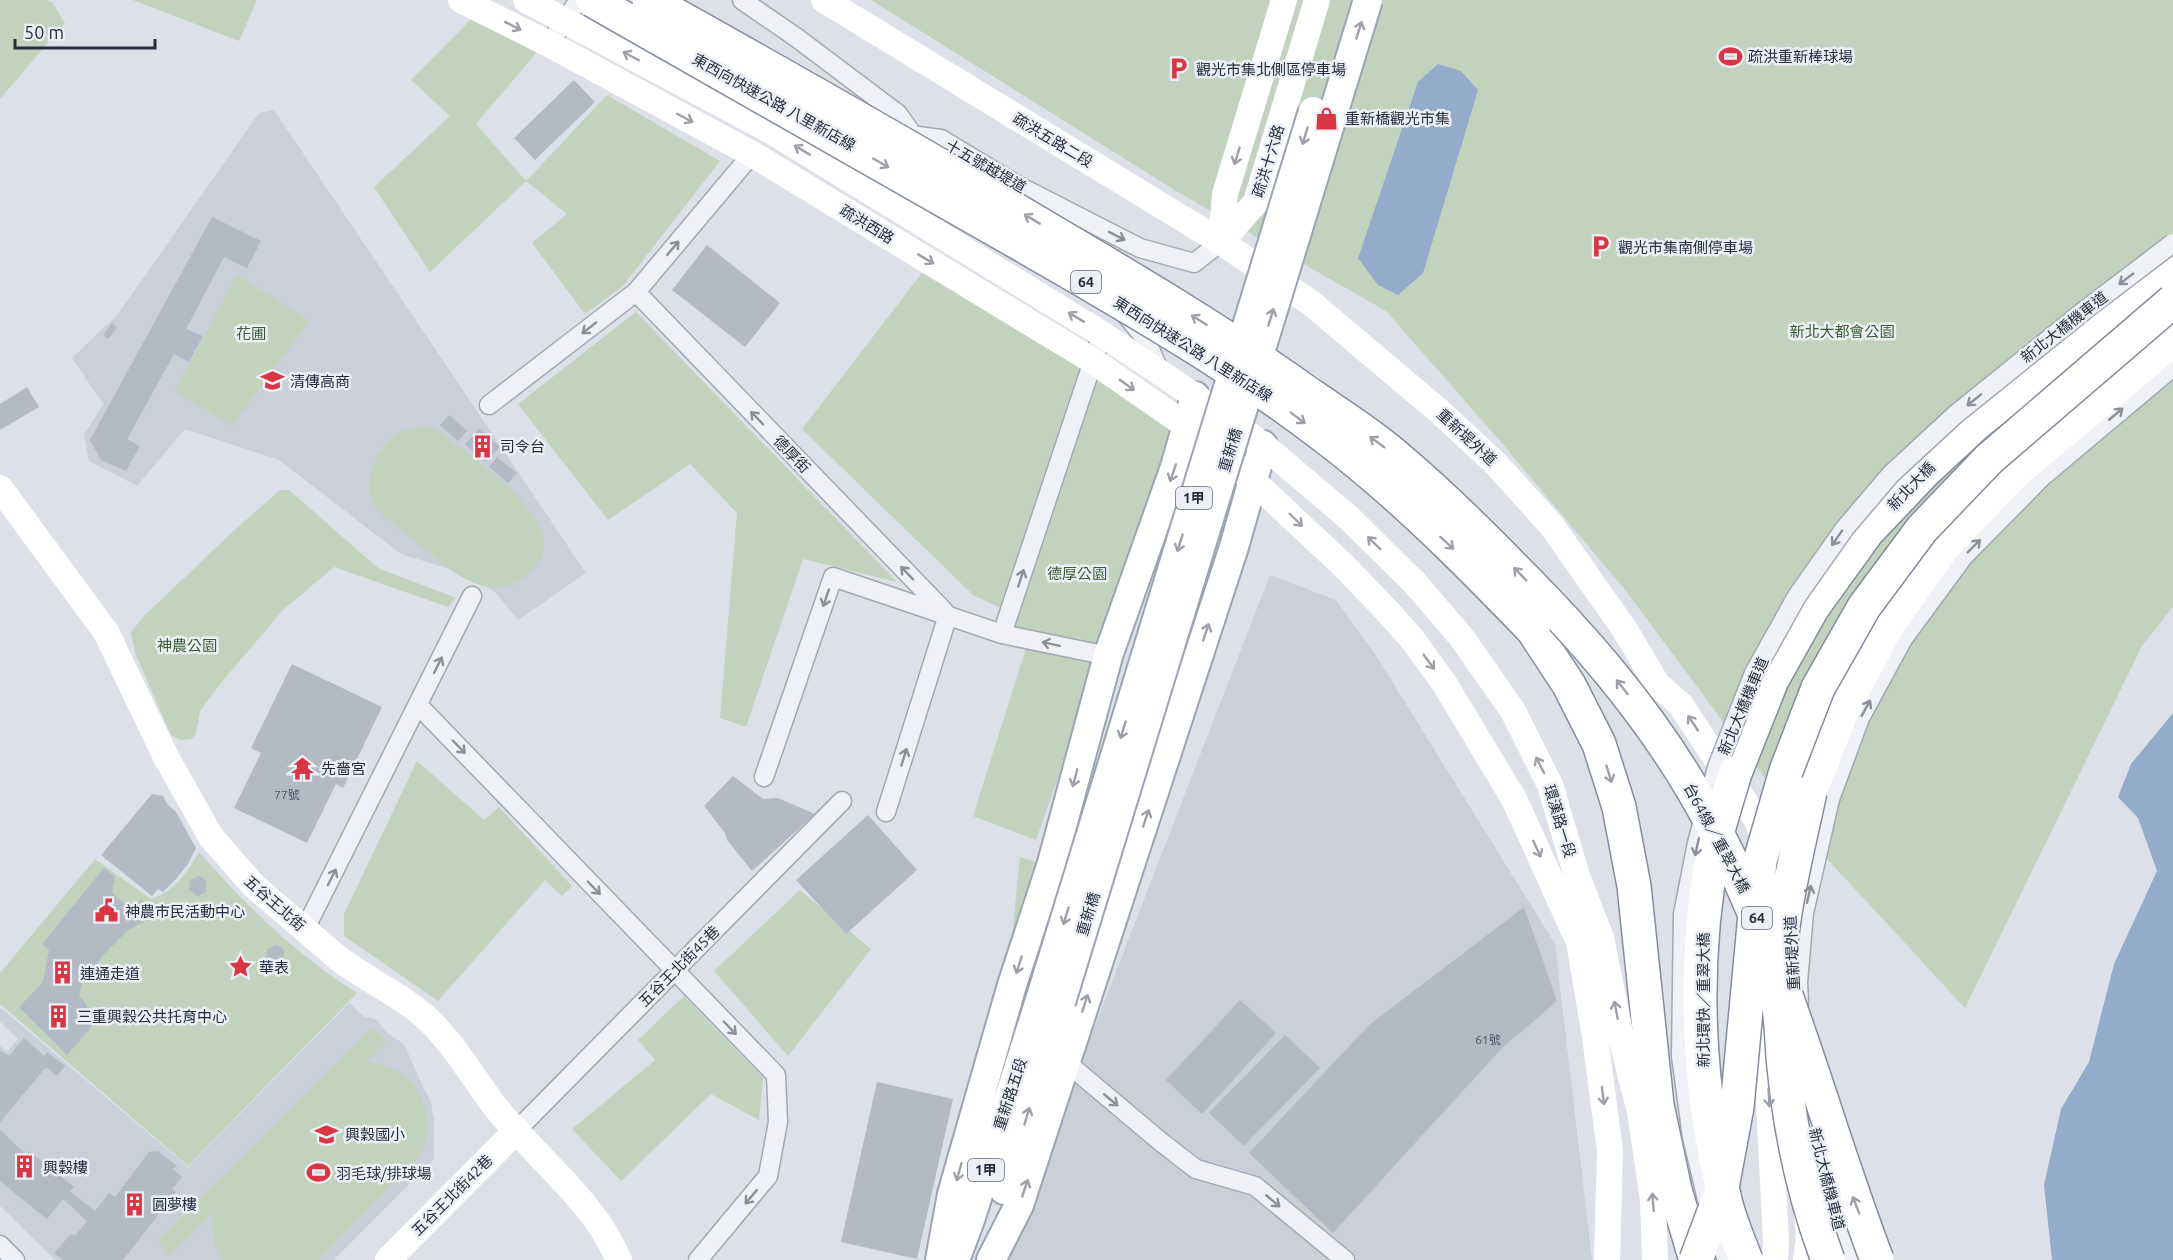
<svg xmlns="http://www.w3.org/2000/svg" width="2173" height="1260" viewBox="0 0 2173 1260" font-family="Ubuntu,'Noto Sans TC',sans-serif">
<rect width="100%" height="100%" fill="#dde0e8"/>
<!-- built -->
<path fill="#cacfda" d="M274 110 586 573 518 620 495 592 462 573 401 554 279 460 185 429 137 486 89 461 84 435 103 404 72 358 118 314 259 113Z
M1270 575 1336 600 1375 654 1555 944 1592 1260H1004Z
M349 1003 363 1016 377 1020 387 1033 404 1044 423 1087 431 1101 434 1121V1159L334 1260H55L0 1206V1046L7 1052 18 1039 0 1022V1007L188 1167Z"/>
<!-- green -->
<path fill="#c1d3bd" d="M0 0H46L52 2 65 23 0 99Z
M133 0H257L239 41Z
M871 0H2173V607L2142 646 1965 1008 1817 848 1626 591 1494 434 1386 311 1176 191Z
M478 12 538 51 476 124 526 181 607 95 720 161 623 286 585 314 532 243 567 214 526 181 430 272 374 187 450 116 411 80Z
M928 265 1081 360 1053 476 1096 348 1175 413 1172 443 1107 653 1005 625 1009 612 973 595 802 429Z
M237 275 309 321 232 426 175 391Z
M636 312 897 582 803 559 746 727 720 718 737 513 690 464 608 520 518 404Z
M418 427H433C469 455 526 490 542 535 547 551 542 560 531 571 491 612 446 567 414 540 403 531 388 522 379 511 358 485 376 447 400 432 405 429 412 429 418 427Z
M280 490H289L378 568 456 598 448 607 334 567 283 610 221 683 200 711 196 734 191 739 180 740 171 735 135 653 131 632 144 616 229 535Z
M1027 645 1098 665 1036 840 973 816Z
M417 761 484 820 499 807 572 886 562 896 545 880 438 1001 344 936V914Z
M199 852C245 905 297 955 357 993L188 1166 0 1004V973L95 859 151 899C176 891 186 873 199 852Z
M1020 857 1039 863 1010 956Z
M800 890 871 949 788 1056 714 971Z
M684 996 763 1078 759 1120 711 1094 621 1181 572 1129 655 1060 638 1040Z
M373 1027 387 1041 367 1061C390 1065 407 1072 419 1093 427 1108 431 1131 424 1146 417 1164 399 1178 386 1191 363 1214 341 1237 319 1260H222C212 1245 212 1229 213 1212L170 1255 157 1241Z"/>
<!-- water -->
<path fill="#94abcc" d="M1438 64 1461 71 1478 90 1423 273 1398 295 1378 285 1358 258 1418 82Z
M2173 713V1260H2052L2044 1185 2061 1109 2089 1062 2114 964 2157 871 2138 818 2118 797 2131 764Z"/>
<!-- building -->
<path fill="#b3b9c5" d="M574 80 595 102 535 160 514 138Z
M212 217 261 241 247 268 224 257 186 329 203 336 189 362 174 354 127 439 140 446 126 471 101 460 90 440Z
M707 245 780 303 745 347 672 290Z
M112 323 117 328 108 339 103 335Z
M27 387 39 407 0 430V404Z
M449 415 467 431 458 441 440 425Z
M480 428 500 447 485 462 465 444Z
M497 457 517 473 508 483 489 467Z
M292 664 382 707 343 788 336 784 307 843 234 808 261 753 251 748Z
M733 776 763 799 778 798 815 814 752 871 727 840 725 833 704 806Z
M152 794 163 796 167 804 176 812 196 848 188 864 176 879 163 892 158 889 152 896 101 855Z
M868 815 917 870 846 934 796 880Z
M104 868 115 877 112 893 127 906 142 900 149 919 127 931 103 955 90 975 84 974 79 996 85 1002 93 1025 67 1055 19 1007 43 982 49 950 42 944Z
M199 876 206 881V892L198 896 189 890 190 880Z
M1524 907 1557 1001 1502 1048 1333 1233 1249 1153 1369 1025Z
M277 945 284 950V960L274 964 266 958 267 949Z
M1240 1000 1276 1033 1202 1114 1166 1080Z
M1285 1035 1320 1068 1244 1146 1209 1113Z
M24 1038 44 1056 47 1052 65 1066 57 1076 46 1067 0 1122V1051L9 1056Z
M877 1082 953 1099 917 1259 841 1242Z
M0 1130 26 1154 29 1151 74 1187 70 1191 95 1211 109 1193 115 1197 149 1152 158 1151 177 1166 173 1169 182 1177 172 1189 176 1192 123 1260H63L54 1253 71 1234 75 1236 87 1221 63 1199 47 1219 0 1181Z"/>
<g fill="none" stroke-linecap="round" stroke-linejoin="round">
<defs>
<path id="street" d="M742 0 797 38 898 114 917 141
M549 44 579 0
M902 134 941 139 1019 186 1140 248 1194 263 1221 242
M636 292 944 611
M1127 316 1145 338 1160 372
M489 405 636 292 752 154
M1002 634 1102 334
M418 705 776 1075 778 1122 768 1176 698 1260
M764 777 833 577 1002 634 1108 656
M886 812 948 615
M305 929 472 596
M1799 1003 1798 982 1804 913 1830 799 1860 718 1903 639 1964 556 2043 476 2173 367
M1066 1062 1161 1142 1196 1169 1255 1186 1345 1260
M1811 1108C1820 1160 1832 1211 1850 1260
M517 1130 842 801
M0 1245 15 1260"/>
<path id="primary" d="M1004 1190 1061 1002
M940 1260 952 1194 1012 985 1052 863 1108 656 1175 467 1195 396
M955 1260 970 1220 1041 997
M991 1260 1019 1205 1234 547 1263 445"/>
<path id="highway" d="M1533 630 1569 685 1599 744 1619 807 1634 886 1657 1105 1675 1190 1696 1260
M1735 773 1772 680 1813 607 1867 532 1925 471 1977 423 2097 326 2173 269
M1810 792 1843 709 1886 628 1943 547 2015 472 2173 340"/>
</defs>
<!-- street casing -->
<use href="#street" stroke="#a2a7b2" stroke-width="21"/>
<!-- primary casing -->
<use href="#primary" stroke="#9ba3b5" stroke-width="32"/>
<!-- highway casing -->
<use href="#highway" stroke="#838ca0" stroke-width="36"/>
<!-- street -->
<use href="#street" stroke="#f0f1f6" stroke-width="18"/>
<!-- secondary -->
<path stroke="#fff" stroke-width="26" d="M461 0 549 44 752 154 1093 361 1187 426 1253 481 1344 566 1389 613 1413 640 1444 683 1514 799 1579 942 1595 1037 1610 1151 1607 1260
M526 0 771 131 1102 334 1195 396 1263 445 1349 518 1414 582 1462 638 1513 711 1550 785 1577 876 1601 938 1621 1037 1640 1112 1653 1200 1655 1260
M824 0 1221 242 1311 303 1440 412 1496 464 1552 526 1625 630 1657 684 1680 704 1757 820 1788 904
M1221 242 1256 202 1317 0
M1221 242 1225 194 1284 0
M0 488 106 632 166 757 211 837 254 886 338 958C365 979 396 992 422 1014 452 1040 470 1073 493 1104 524 1144 564 1176 594 1217 604 1230 612 1245 619 1260
M1765 1025 1776 1241 1775 1260
M388 1260 517 1130
M1806 1260 1809 1236 1807 1216"/>
<!-- primary -->
<use href="#primary" stroke="#fff" stroke-width="28"/>
<!-- highway -->
<use href="#highway" stroke="#fff" stroke-width="33"/>
<defs>
<path id="street-bridge" d="M1727 1260 1710 1212 1692 1137 1681 1056 1683 914 1697 843 1717 767 1754 673 1797 596 1845 528 1891 474 1956 414 2085 310 2173 243"/>
<path id="primary-bridge" d="M1041 997 1313 111
M1061 1002 1368 0"/>
<path id="highway-bridge" d="M592 0C737 81 881 163 1024 246 1141 314 1260 381 1364 468 1424 518 1479 574 1533 630
M649 0C783 75 916 150 1048 229 1138 282 1227 335 1312 396 1337 413 1364 430 1387 449 1432 486 1474 527 1515 569 1582 636 1644 707 1693 790 1780 936 1817 1103 1877 1260
M1735 773C1728 798 1719 823 1714 848 1691 966 1697 1088 1726 1204 1731 1223 1739 1242 1746 1260
M1810 792C1797 853 1781 914 1778 977 1777 994 1780 1011 1781 1027 1785 1106 1800 1186 1828 1260
M1696 1260 1721 1193 1737 1107 1760 861 1786 771 1818 688 1864 607 1922 529 1989 459 2173 301"/>
</defs>
<!-- street-bridge casing -->
<use href="#street-bridge" stroke="#a2a7b2" stroke-width="21" stroke-linecap="butt"/>
<!-- primary-bridge casing -->
<use href="#primary-bridge" stroke="#9ba3b5" stroke-width="32" stroke-linecap="butt"/>
<!-- highway-bridge casing -->
<use href="#highway-bridge" stroke="#838ca0" stroke-width="36" stroke-linecap="butt"/>
<!-- street-bridge -->
<use href="#street-bridge" stroke="#f0f1f6" stroke-width="18"/>
<!-- primary-bridge -->
<use href="#primary-bridge" stroke="#fff" stroke-width="28"/>
<!-- highway-bridge -->
<use href="#highway-bridge" stroke="#fff" stroke-width="33"/>
</g>
<!-- one-way arrows -->
<defs><path id="oneway-shaft" d="M-6 0H5M1.5-3L5.5 0L1.5 3" fill="none" stroke-width="1.6" stroke-linecap="round" stroke-linejoin="round" transform="scale(1.5)"/></defs>
<g stroke="#9da0a9">
<use href="#oneway-shaft" transform="translate(513 26) rotate(27)"/>
<use href="#oneway-shaft" transform="translate(1359 30) rotate(-73)"/>
<use href="#oneway-shaft" transform="translate(631 56) rotate(-152)"/>
<use href="#oneway-shaft" transform="translate(685 118) rotate(28)"/>
<use href="#oneway-shaft" transform="translate(1305 136) rotate(107)"/>
<use href="#oneway-shaft" transform="translate(802 150) rotate(-149)"/>
<use href="#oneway-shaft" transform="translate(1237 156) rotate(107)"/>
<use href="#oneway-shaft" transform="translate(881 163) rotate(30)"/>
<use href="#oneway-shaft" transform="translate(1032 219) rotate(-149)"/>
<use href="#oneway-shaft" transform="translate(926 259) rotate(31)"/>
<use href="#oneway-shaft" transform="translate(1076 317) rotate(-149)"/>
<use href="#oneway-shaft" transform="translate(1271 317) rotate(-73)"/>
<use href="#oneway-shaft" transform="translate(1199 320) rotate(-148)"/>
<use href="#oneway-shaft" transform="translate(1127 385) rotate(35)"/>
<use href="#oneway-shaft" transform="translate(1298 418) rotate(37)"/>
<use href="#oneway-shaft" transform="translate(1377 442) rotate(-144)"/>
<use href="#oneway-shaft" transform="translate(1173 473) rotate(109)"/>
<use href="#oneway-shaft" transform="translate(1296 520) rotate(44)"/>
<use href="#oneway-shaft" transform="translate(1180 543) rotate(107)"/>
<use href="#oneway-shaft" transform="translate(1374 543) rotate(-136)"/>
<use href="#oneway-shaft" transform="translate(1447 543) rotate(42)"/>
<use href="#oneway-shaft" transform="translate(1520 574) rotate(-135)"/>
<use href="#oneway-shaft" transform="translate(1206 632) rotate(-72)"/>
<use href="#oneway-shaft" transform="translate(1429 662) rotate(54)"/>
<use href="#oneway-shaft" transform="translate(1622 687) rotate(-128)"/>
<use href="#oneway-shaft" transform="translate(1693 723) rotate(-124)"/>
<use href="#oneway-shaft" transform="translate(1123 730) rotate(107)"/>
<use href="#oneway-shaft" transform="translate(1540 765) rotate(-117)"/>
<use href="#oneway-shaft" transform="translate(1609 774) rotate(73)"/>
<use href="#oneway-shaft" transform="translate(1075 778) rotate(105)"/>
<use href="#oneway-shaft" transform="translate(1146 818) rotate(-72)"/>
<use href="#oneway-shaft" transform="translate(1537 849) rotate(65)"/>
<use href="#oneway-shaft" transform="translate(1066 916) rotate(107)"/>
<use href="#oneway-shaft" transform="translate(1019 965) rotate(108)"/>
<use href="#oneway-shaft" transform="translate(1085 1003) rotate(-72)"/>
<use href="#oneway-shaft" transform="translate(1616 1010) rotate(-101)"/>
<use href="#oneway-shaft" transform="translate(1603 1096) rotate(83)"/>
<use href="#oneway-shaft" transform="translate(1769 1098) rotate(87)"/>
<use href="#oneway-shaft" transform="translate(1027 1116) rotate(-73)"/>
<use href="#oneway-shaft" transform="translate(959 1172) rotate(106)"/>
<use href="#oneway-shaft" transform="translate(1025 1188) rotate(-72)"/>
<use href="#oneway-shaft" transform="translate(1653 1202) rotate(-95)"/>
<use href="#oneway-shaft" transform="translate(1856 1205) rotate(-111)"/>
</g>
<g stroke="#8a8f9b">
<use href="#oneway-shaft" transform="translate(1117 236) rotate(27)"/>
<use href="#oneway-shaft" transform="translate(673 248) rotate(-50)"/>
<use href="#oneway-shaft" transform="translate(2126 279) rotate(143)"/>
<use href="#oneway-shaft" transform="translate(589 328) rotate(142)"/>
<use href="#oneway-shaft" transform="translate(1974 400) rotate(141)"/>
<use href="#oneway-shaft" transform="translate(2116 414) rotate(-40)"/>
<use href="#oneway-shaft" transform="translate(757 418) rotate(-134)"/>
<use href="#oneway-shaft" transform="translate(1837 538) rotate(125)"/>
<use href="#oneway-shaft" transform="translate(1974 546) rotate(-45)"/>
<use href="#oneway-shaft" transform="translate(907 573) rotate(-134)"/>
<use href="#oneway-shaft" transform="translate(1021 578) rotate(-72)"/>
<use href="#oneway-shaft" transform="translate(826 598) rotate(109)"/>
<use href="#oneway-shaft" transform="translate(1051 644) rotate(-168)"/>
<use href="#oneway-shaft" transform="translate(438 665) rotate(-64)"/>
<use href="#oneway-shaft" transform="translate(1866 708) rotate(-61)"/>
<use href="#oneway-shaft" transform="translate(459 747) rotate(46)"/>
<use href="#oneway-shaft" transform="translate(904 757) rotate(-73)"/>
<use href="#oneway-shaft" transform="translate(1697 847) rotate(102)"/>
<use href="#oneway-shaft" transform="translate(332 877) rotate(-63)"/>
<use href="#oneway-shaft" transform="translate(594 888) rotate(46)"/>
<use href="#oneway-shaft" transform="translate(1809 894) rotate(-77)"/>
<use href="#oneway-shaft" transform="translate(730 1028) rotate(46)"/>
<use href="#oneway-shaft" transform="translate(1111 1100) rotate(40)"/>
<use href="#oneway-shaft" transform="translate(751 1197) rotate(130)"/>
<use href="#oneway-shaft" transform="translate(1273 1201) rotate(40)"/>
</g>
<!-- icons -->
<defs>
<symbol id="stadium-bare" viewBox="-9 -9 18 18"><path d="M0-5a6.5 5 0 1 0 0 10a6.5 5 0 1 0 0-10ZM-3.5-1.8h7v3.6h-7Z" fill="#da3542" stroke="#eceff6" stroke-width="2.5" paint-order="stroke"/></symbol>
<symbol id="parking-bare" viewBox="-9 -9 18 18"><path d="M-3.5-5.5H1a3.5 3.5 0 0 1 0 7H-1V5.5H-3.5ZM-1-3.4V-.6H.8a1.4 1.4 0 0 0 0-2.8Z" fill="#da3542" stroke="#eceff6" stroke-width="2.5" paint-order="stroke"/></symbol>
<symbol id="shop-bare" viewBox="-9 -9 18 18"><path d="M-5-2.5h2.3a2.7 3.5 0 0 1 5.4 0H5L5.5 6h-11ZM-1.5-2.5h3a1.5 2.3 0 0 0-3 0Z" fill="#da3542" stroke="#eceff6" stroke-width="2.5" paint-order="stroke"/></symbol>
<symbol id="school-bare" viewBox="-9 -9 18 18"><path d="M0-5L7-2L0 1L-7-2ZM-4 1L0 2.5L4 1V4Q0 6-4 4Z" fill="#da3542" stroke="#eceff6" stroke-width="2.5" paint-order="stroke"/></symbol>
<symbol id="building-bare" viewBox="-9 -9 18 18"><path d="M-4-6H4V6H1V3H-1V6H-4ZM-2.5-4.3h1.7v1.8h-1.7ZM.8-4.3h1.7v1.8H.8ZM-2.5-1h1.7V.8h-1.7ZM.8-1h1.7V.8H.8Z" fill="#da3542" stroke="#eceff6" stroke-width="2.5" paint-order="stroke"/></symbol>
<symbol id="temple-bare" viewBox="-9 -9 18 18"><path d="M0-6L5-2H3V0L6.5 2.5H4V6H1.5V3h-3V6H-4V2.5H-6.5L-3 0V-2H-5Z" fill="#da3542" stroke="#eceff6" stroke-width="2.5" paint-order="stroke"/></symbol>
<symbol id="civic-bare" viewBox="-9 -9 18 18"><path d="M-.6-6.5H3V-4.5H.6V-3L4-1V1h2V6H-6V1h2V-1L-.6-3ZM-1.2 2.5V6h2.4V2.5Z" fill="#da3542" stroke="#eceff6" stroke-width="2.5" paint-order="stroke"/></symbol>
<symbol id="sight-bare" viewBox="-9 -9 18 18"><path d="M0-6L1.8-2.2L6-1.7L2.9 1.2L3.7 5.4L0 3.3L-3.7 5.4L-2.9 1.2L-6-1.7L-1.8-2.2Z" fill="#da3542" stroke="#eceff6" stroke-width="2.5" paint-order="stroke"/></symbol>
</defs>
<g fill-rule="evenodd">
<use href="#stadium-bare" x="1714" y="40" width="33" height="33"/>
<use href="#parking-bare" x="1162" y="52" width="33" height="33"/>
<use href="#shop-bare" x="1310" y="102" width="33" height="33"/>
<use href="#parking-bare" x="1584" y="230" width="33" height="33"/>
<use href="#school-bare" x="256" y="364" width="33" height="33"/>
<use href="#building-bare" x="466" y="430" width="33" height="33"/>
<use href="#temple-bare" x="286" y="752" width="33" height="33"/>
<use href="#civic-bare" x="90" y="894" width="33" height="33"/>
<use href="#sight-bare" x="224" y="950" width="33" height="33"/>
<use href="#building-bare" x="46" y="956" width="33" height="33"/>
<use href="#building-bare" x="42" y="1000" width="33" height="33"/>
<use href="#school-bare" x="310" y="1118" width="33" height="33"/>
<use href="#building-bare" x="8" y="1150" width="33" height="33"/>
<use href="#stadium-bare" x="302" y="1156" width="33" height="33"/>
<use href="#building-bare" x="118" y="1188" width="33" height="33"/>
</g>
<g text-anchor="middle" dominant-baseline="central" stroke-width="5" stroke-linejoin="round" paint-order="stroke">
<!-- number labels -->
<g font-size="12" fill="#485061">
<text x="287" y="794">77號</text>
<text x="1488" y="1039">61號</text>
</g>
<!-- shield labels -->
<g fill="#eceff6" stroke="#616777" stroke-width="1.5">
<rect x="1071" y="271" width="30" height="22" rx="4.5"/>
<rect x="1176" y="487" width="36" height="22" rx="4.5"/>
<rect x="1742" y="907" width="30" height="22" rx="4.5"/>
<rect x="968" y="1159" width="36" height="22" rx="4.5"/>
</g>
<g font-size="14" font-weight="bold" fill="#252d40">
<text x="1086" y="282">64</text>
<text x="1194" y="498">1甲</text>
<text x="1757" y="918">64</text>
<text x="986" y="1170">1甲</text>
</g>
<!-- poi labels -->
<g font-size="15" fill="#252d40" stroke="#eceff6" text-anchor="start">
<text x="1748" y="56">疏洪重新棒球場</text>
<text x="1196" y="69">觀光市集北側區停車場</text>
<text x="1345" y="118">重新橋觀光市集</text>
<text x="1618" y="247">觀光市集南側停車場</text>
<text x="290" y="381">清傳高商</text>
<text x="500" y="446">司令台</text>
<text x="321" y="768">先嗇宮</text>
<text x="125" y="911">神農市民活動中心</text>
<text x="259" y="967">華表</text>
<text x="80" y="973">連通走道</text>
<text x="77" y="1016">三重興穀公共托育中心</text>
<text x="345" y="1134">興穀國小</text>
<text x="43" y="1167">興穀樓</text>
<text x="336" y="1173">羽毛球/排球場</text>
<text x="152" y="1204">圓夢樓</text>
</g>
<!-- street labels -->
<g font-size="15" fill="#252d40" stroke="#eceff6">
<text transform="translate(774 102) rotate(29)">東西向快速公路 八里新店線</text>
<text transform="translate(1053 140) rotate(31)">疏洪五路二段</text>
<text transform="translate(1268 161) rotate(-73)">疏洪十六路</text>
<text transform="translate(986 166) rotate(30)">十五號越堤道</text>
<text transform="translate(867 224) rotate(31)">疏洪西路</text>
<text transform="translate(2064 327) rotate(-38)">新北大橋機車道</text>
<text transform="translate(1193 349) rotate(32)">東西向快速公路 八里新店線</text>
<text transform="translate(1467 437) rotate(43)">重新堤外道</text>
<text transform="translate(1230 450) rotate(-73)">重新橋</text>
<text transform="translate(792 454) rotate(46)">德厚街</text>
<text transform="translate(1911 486) rotate(-46)">新北大橋</text>
<text transform="translate(1743 706) rotate(-67)">新北大橋機車道</text>
<text transform="translate(1560 821) rotate(73)">環漢路一段</text>
<text transform="translate(1717 838) rotate(62)">台64線／重翠大橋</text>
<text transform="translate(275 903) rotate(41)">五谷王北街</text>
<text transform="translate(1088 914) rotate(-73)">重新橋</text>
<text transform="translate(1792 953) rotate(-93)">重新堤外道</text>
<text transform="translate(679 966) rotate(-45)">五谷王北街45巷</text>
<text transform="translate(1703 1000) rotate(-90)">新北環快／重翠大橋</text>
<text transform="translate(1010 1094) rotate(-72)">重新路五段</text>
<text transform="translate(1827 1179) rotate(76)">新北大橋機車道</text>
<text transform="translate(452 1195) rotate(-45)">五谷王北街42巷</text>
</g>
<!-- park labels -->
<g font-size="15" fill="#365d31" stroke="#eceff6">
<text x="1842" y="331">新北大都會公園</text>
<text x="251" y="333">花圃</text>
<text x="1077" y="573">德厚公園</text>
<text x="187" y="645">神農公園</text>
</g>
</g>
<!-- scale -->
<path d="M15 39v9h140v-9" fill="none" stroke="#252d40" stroke-width="3"/>
<text x="24" y="39" font-size="18" fill="#252d40" stroke="#eceff6" stroke-width="4.5" paint-order="stroke">50 m</text>
</svg>
